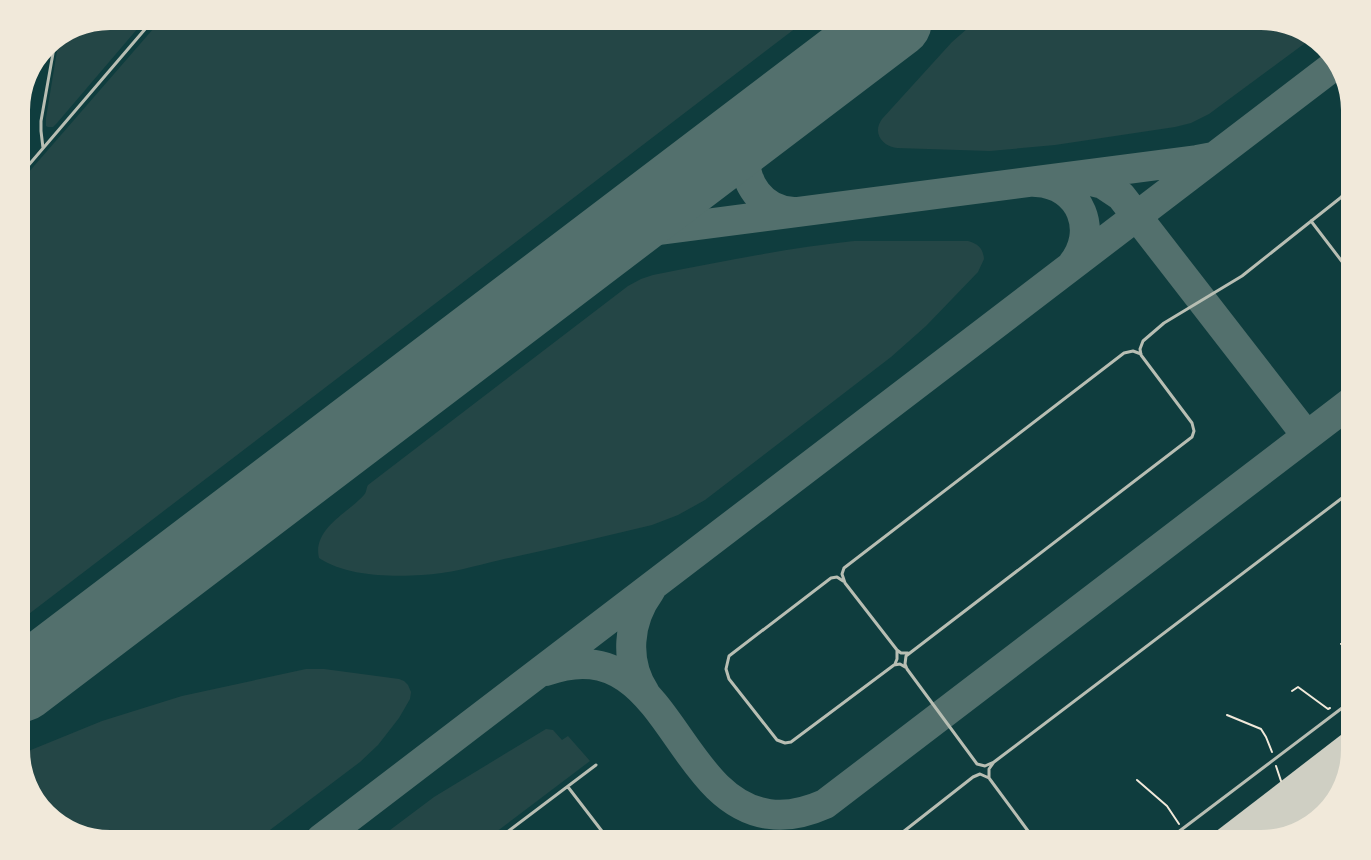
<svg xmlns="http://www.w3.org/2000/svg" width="1371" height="860" viewBox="0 0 1371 860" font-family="'Source Sans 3',sans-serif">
<rect width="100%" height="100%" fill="#0f3d3e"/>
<!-- green -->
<path fill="#244646" d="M110 21H144L57 123 53 127H48L46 126V118L59 39 76 28Z
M160 21H805L21 620V181Z
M976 21H1261L1312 38 1209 114 1191 123 1175 127 1055 145 990 151 897 148C882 146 872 133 882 119L952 42Z
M854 241H968C978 244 983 248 984 259L978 272 926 326 891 357 705 500 678 515 652 525C602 537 551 549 500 560 475 566 448 574 422 575 389 577 346 576 319 558 312 529 348 513 364 495 367 492 366 488 368 485L628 286 641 279 653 275C720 262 787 248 854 241Z
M306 669H324L399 679 404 681 408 685 411 692 410 699 399 718 378 745 360 762 258 839H110L61 824 33 795 21 754 102 721 182 696Z
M546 729 553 730 562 740 568 736 590 761 487 839H378L434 797Z"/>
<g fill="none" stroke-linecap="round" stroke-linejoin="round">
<!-- taxiway -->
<path stroke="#53706d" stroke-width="30" d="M760 124C757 127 754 130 752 133 748 138 747 145 746 152 742 182 762 211 794 212
M1078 178 1103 184 1121 196 1307 436
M1036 182C1081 184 1100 232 1071 266
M600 246 621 235 1197 160 1213 157
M546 671C667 627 673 801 769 814 789 817 807 812 825 804L1350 403
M645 693C624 661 628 621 650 591
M321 839 1336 64"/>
<!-- runway -->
<path stroke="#53706d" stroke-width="74" d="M21 685 895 21"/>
</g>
<!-- building -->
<path fill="#cfcfc3" d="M1350 728V750L1335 799 1305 827 1261 839H1206Z"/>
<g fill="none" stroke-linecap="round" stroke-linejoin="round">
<!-- path -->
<path stroke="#f1e9da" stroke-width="2" d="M1341 644 1347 642 1350 645
M1292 691 1298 687 1328 709 1330 708
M1227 715 1261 729 1266 737 1272 752
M1276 766 1281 781
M1137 780 1167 806 1179 824"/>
<!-- service -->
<path stroke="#b8beb3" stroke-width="3" d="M43 148 41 131V121L55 42
M21 174 152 21
M1342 196 1350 190
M1312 220 1311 221 1350 272
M843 581 837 577 831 578 729 656 726 669 729 679 777 740 785 743 791 742 894 665 900 664 905 667
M908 653H901L897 650 845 583 842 574 844 568 1124 353 1133 351 1141 354
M895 664 897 659V651
M994 762 985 766 977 764 907 669 905 664 906 656 1192 437 1194 431 1192 423 1141 355 1140 349 1143 341 1164 323 1242 276 1344 195 1350 203
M989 778V769L994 762 1350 492
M568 787 608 839
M498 839 596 765
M894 839 973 777 980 774 989 778 1034 839
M1169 839 1350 702"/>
</g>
<!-- crop -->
<path d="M0 0H1371V860H0ZM110 30H1261A80 80 0 0 1 1341 110V750A80 80 0 0 1 1261 830H110A80 80 0 0 1 30 750V110A80 80 0 0 1 110 30Z" fill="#f1e9da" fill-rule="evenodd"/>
</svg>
